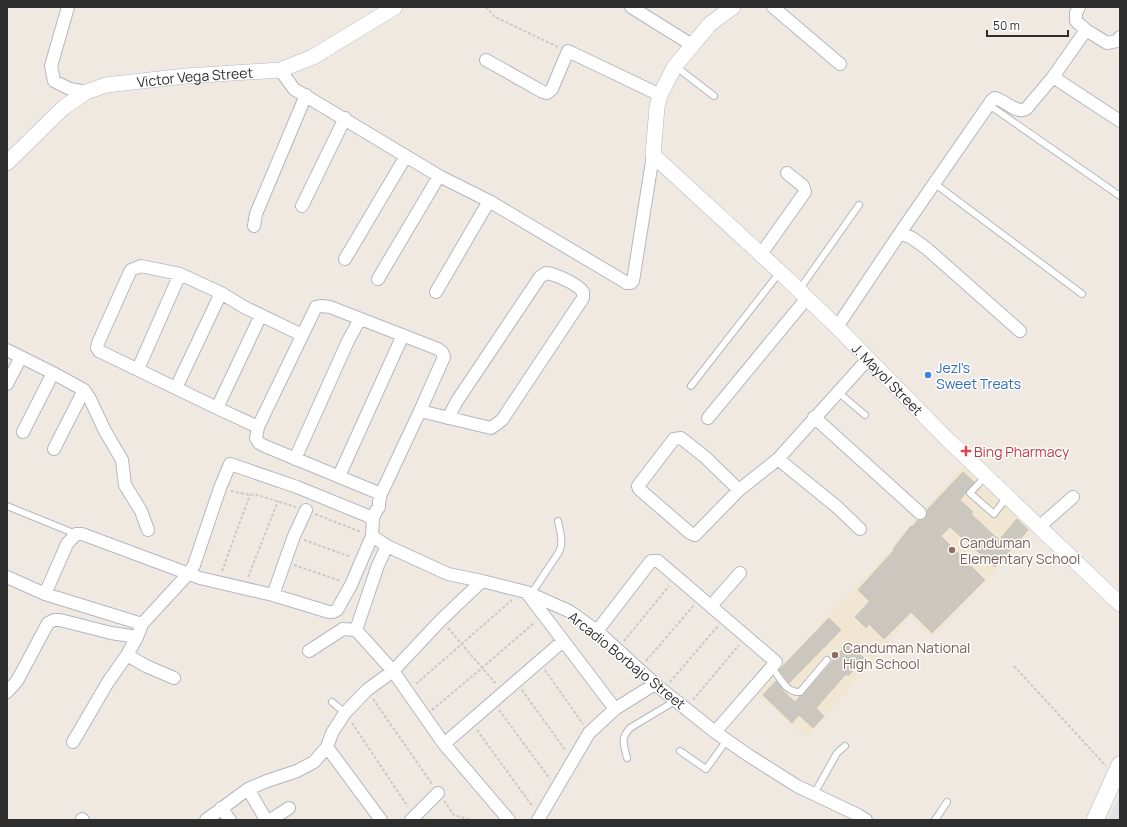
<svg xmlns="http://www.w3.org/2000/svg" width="1127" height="827" viewBox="0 0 1127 827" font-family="Manrope,sans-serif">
<rect width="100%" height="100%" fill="#efe9e1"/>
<!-- industrial -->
<path fill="#e3e1e8" d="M1120 795V820H1108Z"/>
<!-- education -->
<path fill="#f0e6d1" d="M963 466 1034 531 932 637 911 616 807 738 756 693 872 569Z"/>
<!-- building -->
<path fill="#cbc7bf" stroke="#cbc5ba" d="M963 472 974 482 960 500 973 512 971 514 999 540 1017 519 1028 530 995 567 950 527 941 536 985 580 932 633 911 612 884 639 869 624 866 628 855 617 869 602V601L858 590 894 550 893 549 911 526 912 527 918 520H923L926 518 927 514V510Z
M829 618 841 630 789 683 779 670Z
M848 643 864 658 848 676 846 674 816 708 824 716 813 728 799 715 792 723 763 695 776 681 783 689 782 690 795 702 800 696 803 695Z"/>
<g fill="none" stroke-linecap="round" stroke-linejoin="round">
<defs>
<path id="service" d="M675 66 714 96
M989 105 1120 196
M934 183 1082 294
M799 290 859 205
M691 386 780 272
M838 392 865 415
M986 476 970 493 994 514 1007 497
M7 506 76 534
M531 594 559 552C564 542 560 532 558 521
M771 667C780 676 785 693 800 692L827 660
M332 702 345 713
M680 751 706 769 727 740
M627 758C624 744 620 739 630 728L675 701
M814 794 837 753 845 746
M935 820 947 802"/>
<path id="minor" d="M68 7 51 66 54 81 70 89 86 92
M631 7 692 45
M773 7 840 64
M1079 7 1076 13V21L1086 30 1107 43 1117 41 1120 37
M486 60 543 92 547 93 552 89 568 51 660 95
M280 70 294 89 439 176 489 201 627 283H631L633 281 653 155
M1053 77 1120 121
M302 206 345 118
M254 226 256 214 306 95
M900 233 912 238 926 248 1020 331
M761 254 805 192 803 186 787 173
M345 259 406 156
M378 279 439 176
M436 292 489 201
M837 327 900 233 992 100 995 98C1006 101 1016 114 1026 109L1053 77 1086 30
M7 350 53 373 84 390 90 399 105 431 122 460 125 485 141 511 148 530
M138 369 180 274
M7 384 21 357
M176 388 221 293
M217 408 261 315
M420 411 491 428 502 420 583 298C583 297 583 293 583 292 578 284 555 274 546 273L540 277 457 401 448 418
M814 417 920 513
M708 418 807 298
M258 427 217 408 99 351 97 348 98 343 129 274 131 270 141 266 180 274 221 293 244 307 302 335
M23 432 53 373
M54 449 84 390
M295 459 348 341 360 319
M778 459 837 507 860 529
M339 476 403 335
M739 490 705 457 681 438 674 439 638 486 639 489 690 533 695 535 739 490 778 459 868 359
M1039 527 1073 497
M372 536 387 546 448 574 482 581 526 592 569 611 597 631 655 684 715 732 748 755 797 786 858 815 866 820
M7 577 45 594 142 624
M527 593 615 709
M45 594 67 544 76 534H82L200 578 273 595 329 612H333L337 610 351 585 372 536 373 518 376 511 379 507V502L381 494 420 411 444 357 442 352 438 349 330 307 322 306 316 307 258 427 256 438 259 443 267 447 381 494
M273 595 294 536 306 510
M711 606 740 573
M356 630 378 565 387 546
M597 631 651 561H658L776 662 715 732
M309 651 343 629 356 630 393 671 444 744 509 820
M127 655 146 666 174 678
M7 692 17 681 48 623 54 620H60L111 633 137 637
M73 742 108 682 127 655 137 637 142 624 189 573 194 565 220 488 230 464 297 487 373 518
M444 744 563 641
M327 747 381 820
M248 789 265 818 268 820 275 817 289 808
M221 808 230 820
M82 819 83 820
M206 820 248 789 267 781 297 771 314 762 327 747 332 733 345 713 367 690 393 671 441 620 482 581
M411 820 438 793
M538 820 589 733 615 709 655 684"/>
<g id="tertiary">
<path id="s1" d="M733 7 710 24 675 66 660 95 657 107 653 155 780 272 837 327 946 438 1120 604"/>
<path id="s2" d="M7 163 63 108 86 92 106 85 186 76 280 70 313 57 395 7"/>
</g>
<path id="secondary" d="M1095 820 1120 765"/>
</defs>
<!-- service casing -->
<use href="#service" stroke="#b4b7c1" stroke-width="8"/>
<!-- minor casing -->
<use href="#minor" stroke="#b4b7c1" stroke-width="14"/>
<!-- tertiary casing -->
<use href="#tertiary" stroke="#b4b7c1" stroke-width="16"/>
<!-- secondary casing -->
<use href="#secondary" stroke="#b4b7c1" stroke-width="18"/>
<!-- path -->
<path stroke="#c9c9c9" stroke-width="2" stroke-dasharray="3 2" stroke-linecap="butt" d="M486 7 495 17 558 47
M231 491 250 495 254 494 296 507
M315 514 361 532
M304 540 351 557
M294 565 341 581
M222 571 250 495
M248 577 278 501
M448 628 496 684
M624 641 669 586
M646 661 694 605
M1014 666 1106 766
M545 670 583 724
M670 682 718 626
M416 684 512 600
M522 690 566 751
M373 699 432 784
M693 700 739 645
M432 710 482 668 535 622
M499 710 550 779
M352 723 408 807
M477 730 533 807
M444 801 454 815 471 820"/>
<!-- service -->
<use href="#service" stroke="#fff" stroke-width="6"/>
<!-- minor -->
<use href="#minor" stroke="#fff" stroke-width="12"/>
<!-- tertiary -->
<use href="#tertiary" stroke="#fff" stroke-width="15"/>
<!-- secondary -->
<use href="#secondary" stroke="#fff" stroke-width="17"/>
</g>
<!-- markers -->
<circle fill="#3f7fe0" stroke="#fff" stroke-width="1.5" cx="928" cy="375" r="4"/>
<path fill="#e0444e" stroke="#fff" stroke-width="1.5" d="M964 445h4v4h4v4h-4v4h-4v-4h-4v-4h4z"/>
<g fill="#8d6e63" stroke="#fff" stroke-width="1.5">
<circle cx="952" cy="550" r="4"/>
<circle cx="835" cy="655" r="4"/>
</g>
<g text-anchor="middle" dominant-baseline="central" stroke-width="3" stroke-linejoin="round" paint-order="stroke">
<!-- street labels -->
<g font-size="14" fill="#2e2e2e" stroke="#fff">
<text stroke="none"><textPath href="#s2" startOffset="217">Victor Vega Street</textPath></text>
<text stroke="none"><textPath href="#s1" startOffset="501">J. Mayol Street</textPath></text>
<text transform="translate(627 660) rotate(39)">Arcadio Borbajo Street</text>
</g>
<!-- shop labels -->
<g font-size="14" fill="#366cbe" stroke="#fff" text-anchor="start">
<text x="936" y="367">Jezl's<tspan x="936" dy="16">Sweet Treats</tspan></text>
</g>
<!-- health labels -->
<g font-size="14" fill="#be3a42" stroke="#fff" text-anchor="start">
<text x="974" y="451">Bing Pharmacy</text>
</g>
<!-- education labels -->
<g font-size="14" fill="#785e54" stroke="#fff" text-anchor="start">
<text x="960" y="542">Canduman<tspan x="960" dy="16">Elementary School</tspan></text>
<text x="843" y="647">Canduman National<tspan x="843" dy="16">High School</tspan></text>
</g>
</g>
<!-- border -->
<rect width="1127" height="827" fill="none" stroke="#2e2e2e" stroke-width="16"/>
<!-- scale -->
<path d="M987 30v6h81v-6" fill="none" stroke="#2e2e2e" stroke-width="2"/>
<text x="993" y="30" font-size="12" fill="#2e2e2e" stroke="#ffffff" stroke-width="3" paint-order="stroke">50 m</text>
</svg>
